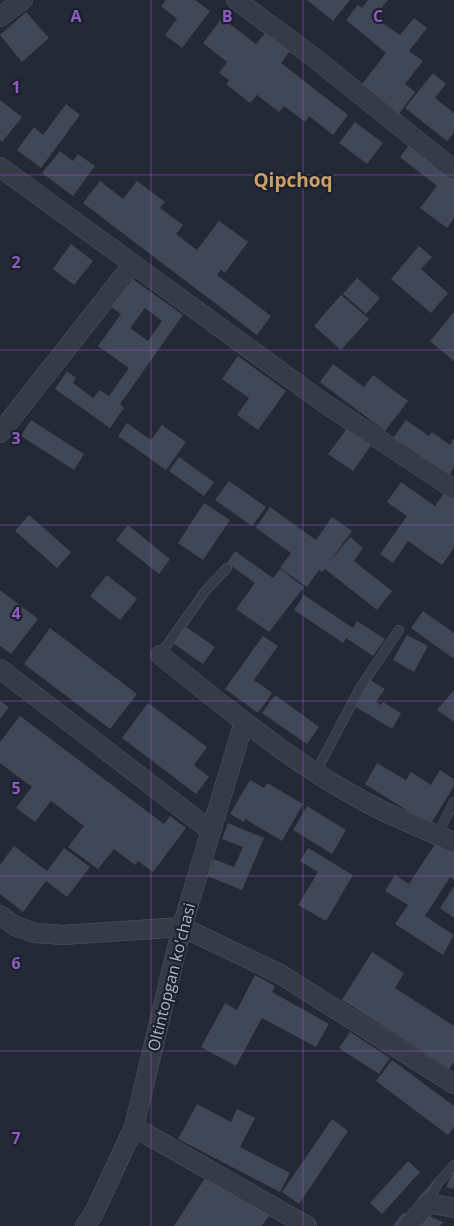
<svg xmlns="http://www.w3.org/2000/svg" width="454" height="1226" viewBox="0 0 454 1226" font-family="'Open Sans',sans-serif">
<rect width="100%" height="100%" fill="#242938"/>
<g fill="none" stroke-linecap="round" stroke-linejoin="round">
<!-- stream -->
<path stroke="#3a445f" stroke-width="5.5" d="M421 1199 435 1183
M396 1226 404 1216"/>
</g>
<!-- building -->
<path fill="#404757" fill-rule="evenodd" d="M166 0H195L210 11 182 48 165 35 177 19 161 6Z
M307 0H350L333 21Z
M368 0H388L374 17 400 35 414 18 427 28 409 51 423 61 405 84 415 92 399 114 362 84 386 53 346 20 358 5 362 8Z
M26 12 49 38 22 62 0 35Z
M222 18 256 44 266 32 290 51 281 63 348 115 333 135 309 116 305 122 284 106 279 112 257 95 250 103 226 84 229 80 219 73 227 62 203 43Z
M433 73 446 84 435 98 454 113V133L447 141 405 108Z
M0 100 22 117 2 142 0 140Z
M66 104 80 115 41 168 17 150 34 127 43 135Z
M355 122 383 143 367 164 339 143Z
M409 145 454 180V218L447 228 420 208 437 186 400 157Z
M60 151 73 161 78 154 95 166 73 196 42 173Z
M100 181 123 199 137 181 165 202 160 208 183 225 176 234 197 250 219 221 248 242 225 273 221 270 217 275 271 316 257 335 83 203Z
M71 244 93 261 74 285 53 269Z
M419 246 432 257 421 269 448 293 431 313 391 279Z
M127 275 183 315 120 404 124 408 110 428 55 389 67 371 76 378 73 383 93 398 100 390 109 396 129 368 98 346 121 314 107 304ZM145 308 162 321 148 341 130 328Z
M357 278 380 298 366 314 343 294Z
M341 295 369 319 341 350 314 326Z
M454 312V361L430 341Z
M238 356 286 391 258 430 237 415 249 398 222 379Z
M333 364 364 387 373 375 408 401 385 431 320 382Z
M31 420 84 454 74 470 21 436Z
M406 420 429 436 432 432 450 445 454 438V468L447 478 392 439Z
M127 423 151 440 162 425 186 442 166 470 118 436Z
M348 427 372 444 353 471 328 454Z
M179 457 214 482 204 496 169 471Z
M229 481 266 507 252 526 215 500Z
M401 482 435 506 447 489 454 494V548L442 565 408 541 393 563 380 554 407 516 387 502Z
M204 503 230 520 203 560 178 543Z
M270 507 316 540 332 517 352 531 327 565 350 537 363 548 354 561 392 591 377 610 325 569 322 572 319 570 307 587 280 568 291 553 256 528Z
M29 515 71 552 57 568 15 531Z
M128 525 170 559 159 574 116 540Z
M235 551 273 578 280 569 304 587 269 632 236 609 255 583 227 563Z
M107 575 137 599 120 620 90 596Z
M0 590 38 619 11 654 0 646Z
M304 595 353 628 357 621 385 639 373 656 346 638 343 643 294 610Z
M423 611 454 633V659L411 628Z
M182 624 215 647 203 664 170 641Z
M50 628 137 694 110 729 24 664Z
M407 635 428 646 414 672 393 660Z
M263 636 278 646 254 680 272 693 258 713 225 689Z
M370 680 385 689 376 702 381 705 383 702 401 713 392 729 354 706Z
M454 690V722L437 710Z
M275 695 319 727 307 744 262 713Z
M0 701 9 707 0 719Z
M148 703 207 747 194 765 209 777 196 794 122 738Z
M20 716 164 824 170 816 186 828 153 872 138 861 135 865 114 849 98 869 68 847 84 826 51 801 35 822 16 808 32 787 0 763V742Z
M377 763 406 780 411 772 431 785 440 770 454 779V786L430 825 365 784Z
M250 780 264 788 267 783 303 804 282 841 245 819 244 822 230 814Z
M307 806 346 830 332 854 293 830Z
M228 823 264 838 242 890 207 876 214 859 234 867 243 847 222 839Z
M437 841 454 852V880L450 877 425 916 454 935 443 955 395 924 408 905 385 891 395 875 409 884Z
M14 846 47 871 64 848 90 867 67 897 46 881 23 912 0 894V865Z
M308 848 353 875 326 921 298 905 318 872 300 861Z
M454 886V918L440 908Z
M372 952 404 973 395 988 454 1026V1062L449 1069 342 1000Z
M255 975 275 986 272 992 329 1024 316 1047 262 1018 236 1066 201 1047 225 1003 237 1010Z
M350 1032 390 1058 379 1074 339 1048Z
M392 1060 454 1106V1127L448 1135 376 1081Z
M197 1104 231 1122 237 1109 255 1118 240 1147 290 1173 280 1192 178 1139Z
M332 1119 348 1131 299 1204 282 1192Z
M408 1161 420 1172 382 1214 370 1203Z
M454 1171V1189L446 1187Z
M205 1178 216 1185 217 1182 270 1215 262 1226H174Z
M424 1214 443 1222 440 1226H416Z"/>
<g fill="none" stroke-linecap="round" stroke-linejoin="round">
<defs>
<path id="lane" d="M160 655 207 589 227 568
M316 772 360 688 399 630
M437 835 454 802
M428 1203 438 1183 454 1165"/>
<path id="street" d="M236 0 312 56 454 170
M0 17 23 0
M0 167 133 264
M0 433 133 264 324 403 454 489
M160 655C229 710 300 770 381 810 405 822 430 831 454 843
M0 669 210 830
M0 915 15 926 35 933 63 935 182 927 280 974 454 1084
M134 1127 307 1226
M85 1226 94 1213 134 1127 182 927 244 722
M408 1226 428 1203 454 1208"/>
</defs>
<!-- lane casing -->
<use href="#lane" stroke="#525663" stroke-width="10"/>
<!-- street casing -->
<use href="#street" stroke="#525663" stroke-width="20"/>
<!-- lane -->
<use href="#lane" stroke="#373b48" stroke-width="9"/>
<!-- street -->
<use href="#street" stroke="#373b48" stroke-width="19"/>
</g>
<!-- grid -->
<path fill="none" stroke="#8e5cc1" stroke-width="1" stroke-opacity="0.55" d="M151 0V1226M303 0V1226M0 175H454M0 350H454M0 525H454M0 701H454M0 876H454M0 1051H454"/>
<g text-anchor="middle" dominant-baseline="central" stroke-width="4.5" stroke-linejoin="round" paint-order="stroke">
<!-- street labels -->
<g font-size="16" fill="#b2b6c4" stroke="#1c212d">
<text transform="translate(171 977) rotate(-76)">Oltintopgan ko'chasi</text>
</g>
<!-- quarter labels -->
<g font-size="19" font-weight="bold" fill="#c9a168" stroke="#1c212d">
<text x="293" y="180">Qipchoq</text>
</g>
</g>
<g font-size="16" text-anchor="middle" font-weight="bold" fill="#8e5cc1" stroke="#1c212d" stroke-width="4.5" stroke-linejoin="round" paint-order="stroke">
<text x="76" y="22">A</text>
<text x="227" y="22">B</text>
<text x="378" y="22">C</text>
<text x="16" y="93">1</text>
<text x="16" y="268">2</text>
<text x="16" y="444">3</text>
<text x="16" y="619">4</text>
<text x="16" y="794">5</text>
<text x="16" y="969">6</text>
<text x="16" y="1144">7</text>
</g>
</svg>
